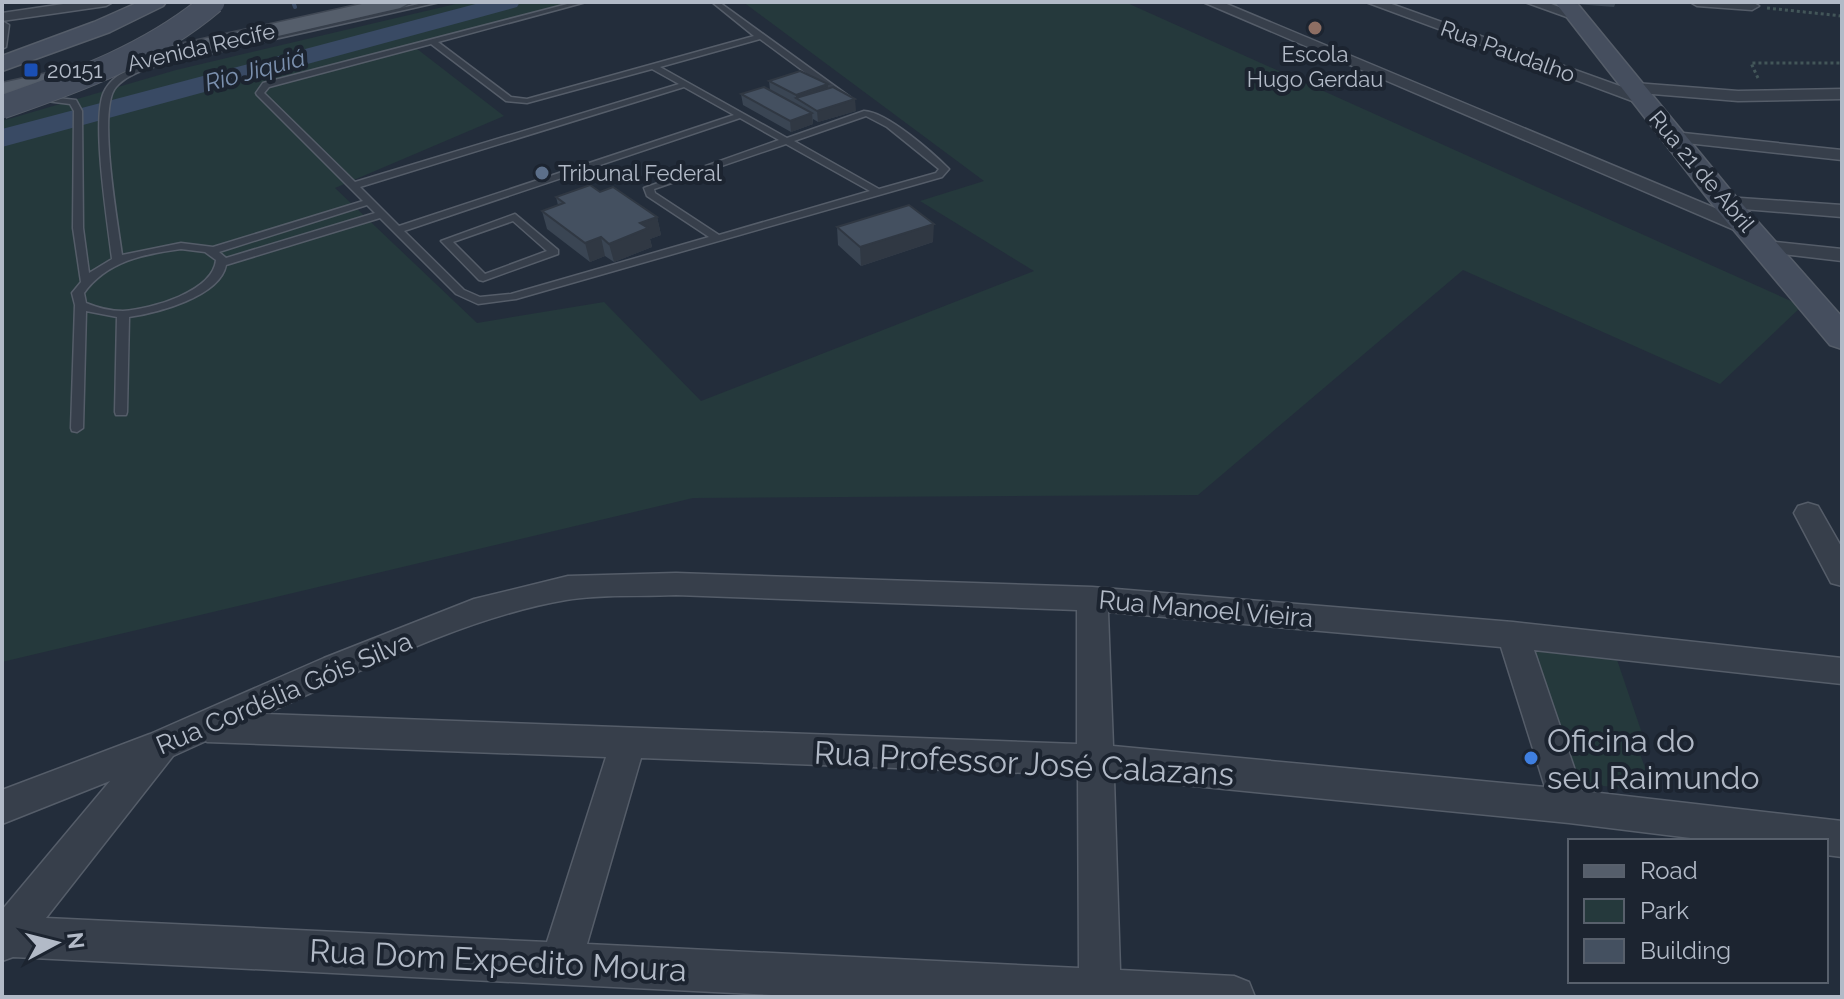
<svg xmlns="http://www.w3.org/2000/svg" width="1844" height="999" viewBox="0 0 1844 999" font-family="Raleway,sans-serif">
<rect width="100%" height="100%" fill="#232d3b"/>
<!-- green -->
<path fill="#25393c" d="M464 2H574L412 45 504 116 335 188 477 323 604 302 701 401 1034 271 920 201 984 181 743 2H1125L1802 306 1720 384 1463 270 1198 495 693 498 2 662V121L176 70Z
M1530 646 1614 651 1645 742 1635 741 1654 791 1593 785 1579 778 1530 657Z"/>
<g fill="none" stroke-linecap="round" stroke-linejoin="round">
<!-- stream -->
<path stroke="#394a64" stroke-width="4" d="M293 2 295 7"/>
<!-- river -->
<path fill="#394a64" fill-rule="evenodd" d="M483 2H520L517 7 2 147V129Z"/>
<defs>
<path id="lane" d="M428 2H440L212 53 208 51Z
M575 2H586L438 42 511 97 527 99 754 36 712 2H719L850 97V101H844L760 39 660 67 787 138 864 111C887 112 932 152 949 169L942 177 516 299 478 304 456 294 380 218 226 265C220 297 156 313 129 317L127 412 126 415H116L115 412 117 317 86 311 83 428 77 432 72 431 71 428 75 305 72 293 81 282 73 228 74 111 70 104 39 100V96L76 100 82 111 83 228 89 273 112 259C108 224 91 120 104 92 115 69 146 63 168 58L172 60C154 69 131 70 116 87 97 108 118 224 122 255L181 243 213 247 363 201 257 95 256 93 263 83ZM431 44 506 101 527 103 652 69 679 84 355 182 264 93 269 87ZM684 87 734 115 399 226 360 187ZM866 116 887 127 939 169 936 173 879 189 794 141ZM740 118 779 140 644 188 647 196 709 237 511 294 480 297 464 290 404 231ZM786 144 870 191 719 235 655 193 654 189ZM367 205 375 213 226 258 219 252ZM181 249 205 252 216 260C213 292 151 309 123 311 110 311 98 308 86 303L84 293C107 261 144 254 181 249Z
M2 21 9 25 6 47 2 49Z
M515 214 558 250V254L483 281 479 280 441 241ZM513 221 547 251 485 274 453 242Z"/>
<path id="street" d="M77 2H113L106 6 2 21V13Z
M1203 2H1222L1758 226 1761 230 1758 234H1744Z
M1366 2H1386L1628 89 1635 83 1738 91 1842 89V99L1738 101 1640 93 1651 100 1643 105Z
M1525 2H1546L1582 16 1575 20Z
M1690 2H1752L1759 6 1752 10 1697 6Z
M1674 132 1842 150V160L1668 141 1665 137 1668 133Z
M1726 197 1842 205V217L1719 207 1716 203Z
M1765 241 1842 249V261L1758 251 1755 247Z
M1808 503 1818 506 1842 548V586L1831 583 1794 513 1798 506Z
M676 573 1092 587 1513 622 1842 658V684L1534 650 1582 791 1842 821V857L1826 855V841H1715L1569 823 1114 778 1120 970 1234 976 1249 982 1255 997H812L13 957 2 961V910L110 781 2 824V790L150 734 324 658 474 599 568 576ZM676 595 1077 610V744L265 714C358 672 466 617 566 600 602 594 640 597 676 595ZM1108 612 1501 647 1545 787 1113 746ZM206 741 207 742 606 757 547 942 46 918 173 756ZM641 758 1078 775 1079 968 587 944Z"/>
<path id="secondary" d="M139 2H166L163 6 110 32 2 71V56L94 22Z
M1555 2H1576L1736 197 1842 317V349L1830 345 1716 209Z"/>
<path id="primary" d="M371 2H411L400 8 2 99V83Z"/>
</defs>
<!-- lane casing -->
<use href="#lane" stroke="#555d69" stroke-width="3"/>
<!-- street casing -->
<use href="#street" stroke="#555d69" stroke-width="3"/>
<!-- secondary casing -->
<use href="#secondary" stroke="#555d69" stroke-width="3"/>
<!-- primary casing -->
<use href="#primary" stroke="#404854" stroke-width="3"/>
<!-- path -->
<path stroke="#435659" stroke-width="3" stroke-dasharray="3 3" stroke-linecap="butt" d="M1767 8 1842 16
M1758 78 1751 63H1842"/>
<!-- lane -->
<use href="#lane" fill="#373f4b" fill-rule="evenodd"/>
<!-- street -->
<use href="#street" fill="#373f4b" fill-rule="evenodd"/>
<!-- secondary -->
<use href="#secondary" fill="#454e5e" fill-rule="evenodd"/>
<!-- primary -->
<use href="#primary" fill="#555e6b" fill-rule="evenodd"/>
<defs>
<path id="secondary-bridge" d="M2 107C77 81 152 54 213 2"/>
</defs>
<!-- secondary-bridge casing -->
<use href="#secondary-bridge" stroke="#555d69" stroke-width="25" stroke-linecap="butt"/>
<!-- secondary-bridge -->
<use href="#secondary-bridge" stroke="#454e5e" stroke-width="23"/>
</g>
<!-- wall -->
<path fill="#3a4553" d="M1573 2H1616L1614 7 1575 4Z
M769 81 828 84V89L856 111 818 122 813 119V124L791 132 743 105 741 94 770 90Z
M600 192 657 217 661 235 650 239 652 247 614 262 605 256 590 262 547 229 542 211 558 205 556 197Z
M837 227 933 242 861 266 838 245Z"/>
<!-- shaded-wall -->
<path fill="#303843" d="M828 84V95L796 99V95Z
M855 99 856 111 818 122 817 111Z
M812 113 813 124 791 132 790 121Z
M657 217 661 235 650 239 652 247 614 262 609 244 640 223Z
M934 224 933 242 861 266 860 247Z
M601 237 605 256 590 262 585 243Z"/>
<!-- building -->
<path fill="#445060" stroke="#303843" stroke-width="2" d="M800 71 828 84 796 95 769 81Z
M764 87 812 113 790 121 741 94Z
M833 87 855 99 817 111 796 98Z
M590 185 600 192 613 187 657 217 640 223 648 228 609 244 601 237 585 243 542 211 564 203 556 197Z
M909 205 934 224 860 247 837 227Z"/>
<!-- markers -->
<circle fill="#8d6e63" stroke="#1c2430" stroke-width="3" cx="1315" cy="28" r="8"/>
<rect fill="#1a4fb4" stroke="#1c2430" stroke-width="3" x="23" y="62" width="16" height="16" rx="4"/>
<circle fill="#5c6f8a" stroke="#1c2430" stroke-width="3" cx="542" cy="173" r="8"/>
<circle fill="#3f7fe0" stroke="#1c2430" stroke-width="3" cx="1531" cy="758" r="8"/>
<g text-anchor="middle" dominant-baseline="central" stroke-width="8" stroke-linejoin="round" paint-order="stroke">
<!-- far-street labels -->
<g font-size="22" fill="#b2bac7" stroke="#1c2430">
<text transform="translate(201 47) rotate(-13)">Avenida Recife</text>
<text transform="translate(1508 51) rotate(20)">Rua Paudalho</text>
<text transform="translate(1702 171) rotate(50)">Rua 21 de Abril</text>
</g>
<!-- far-poi labels -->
<g font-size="22" fill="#b2bac7" stroke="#1c2430" text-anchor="start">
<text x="1315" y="54" text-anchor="middle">Escola<tspan x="1315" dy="25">Hugo Gerdau</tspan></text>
<text x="47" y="70">20151</text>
<text x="558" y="173">Tribunal Federal</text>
</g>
<!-- far-water labels -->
<g font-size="24" font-style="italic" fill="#7b90ae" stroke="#1c2430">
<text transform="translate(255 70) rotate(-15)">Rio Jiquiá</text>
</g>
<!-- street labels -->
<g font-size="26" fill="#b2bac7" stroke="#1c2430">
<text transform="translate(1206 609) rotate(5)">Rua Manoel Vieira</text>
<text transform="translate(284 693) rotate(-23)">Rua Cordélia Góis Silva</text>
</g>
<!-- near-poi labels -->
<g font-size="32" fill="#b2bac7" stroke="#1c2430" text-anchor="start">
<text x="1547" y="740">Oficina do<tspan x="1547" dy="37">seu Raimundo</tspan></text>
</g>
<!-- near-street labels -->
<g font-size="32" fill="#b2bac7" stroke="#1c2430">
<text transform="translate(1024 763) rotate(3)">Rua Professor José Calazans</text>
<text transform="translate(498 960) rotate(3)">Rua Dom Expedito Moura</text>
</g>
</g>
<!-- border -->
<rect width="1844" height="999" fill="none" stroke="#b2bac7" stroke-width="8"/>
<!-- legend -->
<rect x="1568" y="839" width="260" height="144" fill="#1c2430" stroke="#58606c" stroke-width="2"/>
<rect x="1584" y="865" width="40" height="12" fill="#555e6b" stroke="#58606c" stroke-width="2"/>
<text x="1640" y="879" font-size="24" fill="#b2bac7">Road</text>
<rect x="1584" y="899" width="40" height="24" fill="#25393c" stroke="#58606c" stroke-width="2"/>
<text x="1640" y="919" font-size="24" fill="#b2bac7">Park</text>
<rect x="1584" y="939" width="40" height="24" fill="#445060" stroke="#58606c" stroke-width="2"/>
<text x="1640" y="959" font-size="24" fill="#b2bac7">Building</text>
<!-- north arrow -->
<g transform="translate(56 943) rotate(83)" stroke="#1c2430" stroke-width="6" paint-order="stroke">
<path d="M0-6L14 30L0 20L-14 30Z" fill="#b2bac7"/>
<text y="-12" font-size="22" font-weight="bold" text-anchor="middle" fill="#b2bac7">N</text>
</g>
</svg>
